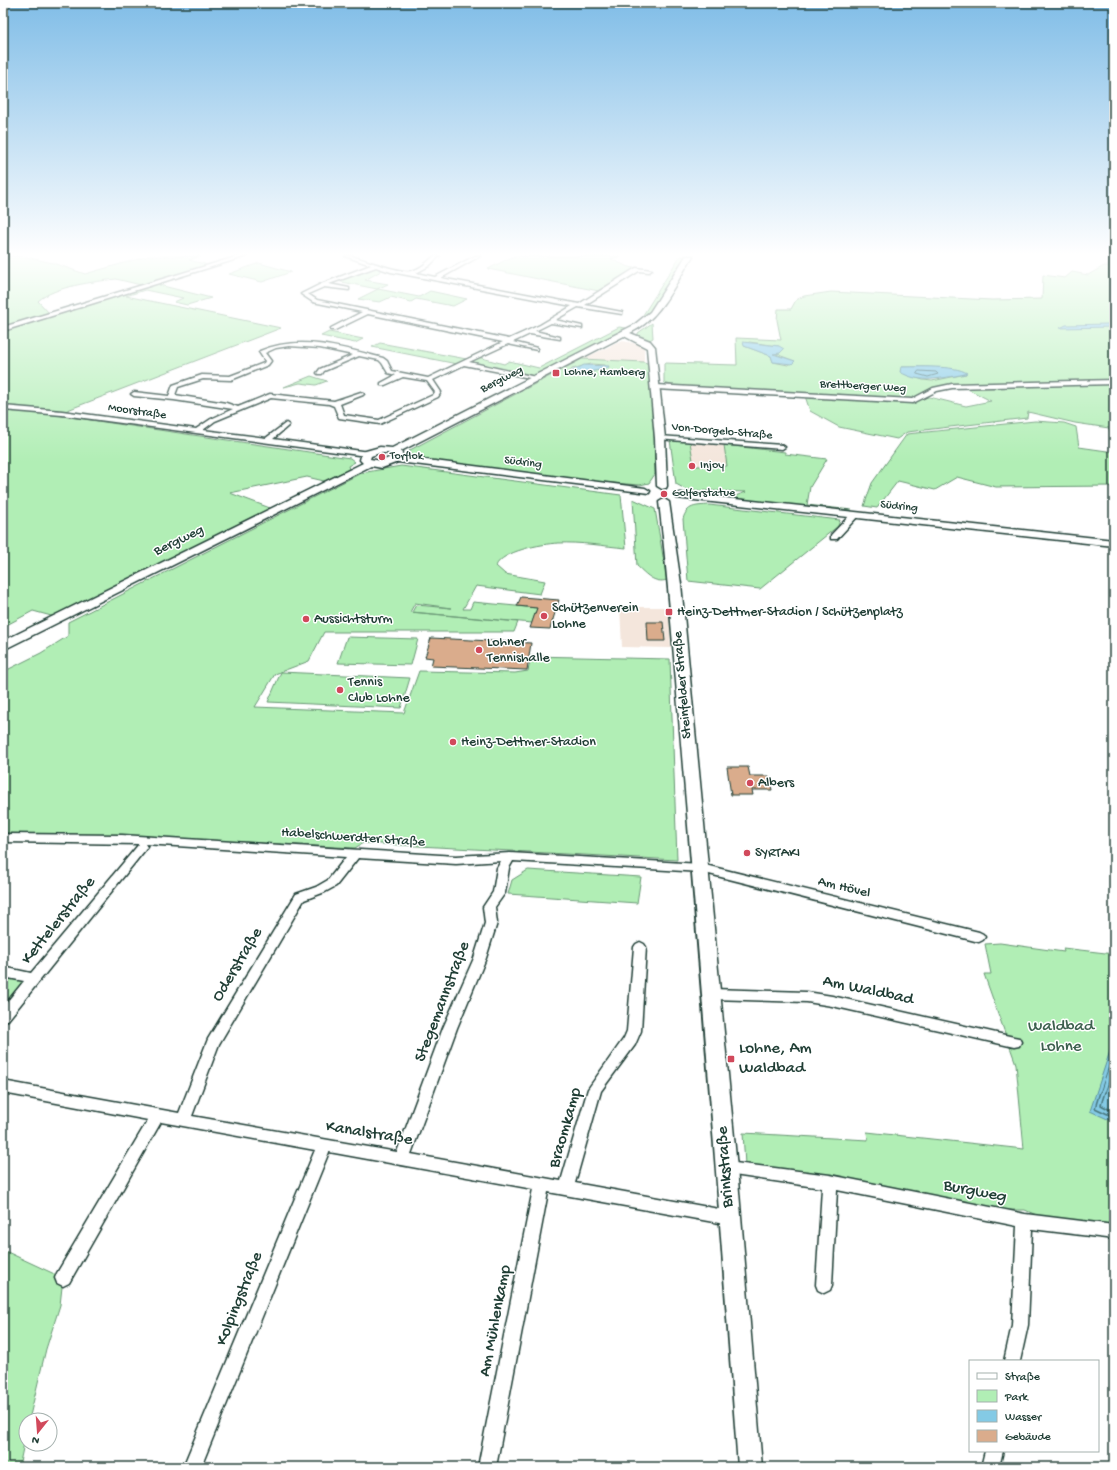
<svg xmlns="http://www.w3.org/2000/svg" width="1117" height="1470" viewBox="0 0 1117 1470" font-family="'Gochi Hand',sans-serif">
<rect width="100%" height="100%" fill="#fff"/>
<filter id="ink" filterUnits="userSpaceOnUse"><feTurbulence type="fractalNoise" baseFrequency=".025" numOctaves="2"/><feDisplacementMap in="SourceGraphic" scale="8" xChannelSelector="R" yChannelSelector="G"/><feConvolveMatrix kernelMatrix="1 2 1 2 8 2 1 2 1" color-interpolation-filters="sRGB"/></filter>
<g filter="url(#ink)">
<!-- built -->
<path fill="#f4e6dc" d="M622 341 633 343 642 346 644 348V362L582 359Z
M690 442 724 445 727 466H694Z
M620 607H669L671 648 622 647Z"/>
<!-- green -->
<path fill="#b1eeb5" stroke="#689674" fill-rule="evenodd" d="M3 256H21L53 263 85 274 149 256H201L189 260 208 265 174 276 173 279 159 285 211 298 187 305 174 302 183 298 145 290 126 296 281 328 65 411 3 406ZM116 279 141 285 50 314 38 301C55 286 93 282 116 279Z
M514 256H622L611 259 626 266 641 270 604 292 488 269Z
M680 256H685L660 299 646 316 643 315Z
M259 263 291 272 262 282 229 274Z
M1104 266H1114V442L1109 428 1075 423 1028 412 1027 418 907 432 897 439 839 427 810 411 805 396 915 402 925 396 966 406 991 401 962 386 992 385 990 383 940 386 911 400 675 386 664 383V363L737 365 736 338 781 340 777 320 778 309H791L796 300 804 296 831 292 992 300 1042 299 1043 275 1065 278 1072 272 1088 275ZM749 342 779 346 780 353H773L795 361 788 365 773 362 771 356 744 346ZM902 367C923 367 945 366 966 374L932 381 923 380 905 374Z
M373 268H377L381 271 365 280 388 284 377 289 337 281Z
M378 289 419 297 430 291 467 299 453 306 416 299 411 302 391 297 380 302 358 299Z
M652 323 653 338 648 341 638 335V333Z
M619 327 626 328 533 376 463 362 457 364 372 347 380 343 472 360 478 357 504 364 509 361 539 368Z
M329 332 363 339 355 343 321 336Z
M582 359 644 362 650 364 653 389 655 474 649 483 640 485 586 481 412 458 407 455 410 450ZM591 364 605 365 608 368 576 375 569 374 572 369Z
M311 376 327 381 316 385 300 383 284 387Z
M3 409 56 415 350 458 355 462 348 466 349 469 324 481 307 477 230 493 270 508 55 617 33 611 3 627Z
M1035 421 1064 423 1076 427 1079 447 1114 452V486L996 487 957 477 935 490 898 481 877 508 864 506 872 483 907 434Z
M670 440 690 442 694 466H727L724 445 785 452V454L827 459 810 487 807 505 852 510 850 512 730 498 746 492 687 490 676 484Z
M401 466 621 495 626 548C604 546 580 542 558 543 541 544 502 551 496 566L505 574 545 581 540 594 476 586 463 609H470L473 602 537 608 532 623 412 612 416 605 451 608 415 603 410 612 518 622 514 632H324L309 661 275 674 255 707 404 713 419 671 515 673 528 671 531 656 670 659 677 860 363 843 355 848 184 839 3 836V672L41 653 68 636V622L361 473Z
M633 499 655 509 667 580C654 584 646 574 637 566Z
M709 505 840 520 838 526 760 589 688 581 683 519C687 505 696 506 709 505Z
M347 637 418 639 411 665 338 663Z
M281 672 410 678 401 708 268 702Z
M528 870 641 877 637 903 508 894 512 880Z
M1000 943 1064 952 1063 948 1114 954V1227L1043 1218 1025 1210H998L831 1175 745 1165 743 1133 868 1140 867 1132 1024 1149 1016 1064 984 974H991L985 944Z
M3 972 34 978 3 1016Z
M3 1250 63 1278 60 1305 46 1349 29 1420H26V1434L19 1467H3Z"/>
<!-- water -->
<path fill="#84cae5" stroke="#5c929e" d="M1107 324 1114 325V327L1060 328 1066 325Z
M743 342 779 346 784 349 780 353 773 354 795 361 792 364 773 362 771 356 744 346Z
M584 365 609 366 608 368 576 375 568 373Z
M901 367C916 367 955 365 967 373 963 375 959 375 955 376 935 379 919 383 900 372Z
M1113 1042H1114V1122L1090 1111Z"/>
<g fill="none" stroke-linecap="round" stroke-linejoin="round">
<!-- shore-far1 -->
<path stroke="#47757b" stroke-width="1" d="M919 371 936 372 938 374 928 377 917 374Z
M1100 1093 1114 1051
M1105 1093 1114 1067"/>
<!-- shore -->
<path stroke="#47757b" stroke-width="1.5" d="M1100 1092 1095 1108 1114 1117
M1105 1092 1101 1105 1114 1112"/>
</g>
<!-- building -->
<path fill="#daac8c" stroke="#1f3d34" d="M521 597 559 600 550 629 530 628 537 608 517 606Z
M647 622H663L665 641H648Z
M431 638 531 643 527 670 431 666 433 658 425 657Z
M727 767H748L750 776H769L772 790H752L753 795H731Z"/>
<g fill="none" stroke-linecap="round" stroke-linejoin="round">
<defs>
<path id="street" d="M239 256H247L3 331V327Z
M345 256H351C363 259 402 274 411 271 420 269 428 262 434 256H439L429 266 416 273 435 277 475 256H480L441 278 579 304 636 268 652 270 649 272 639 271 585 305 622 312V314L578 307 555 320 582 326V328L551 323 535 331 560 337V339L530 334 513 342 537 348V350L508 344 469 362 540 378V380L464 365 433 380 441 392 438 397 380 424 339 418 334 406 329 404 271 398 215 421 203 430 266 438 286 423 289 425 288 426 273 439 369 452 370 454 366 456 62 415 3 410V406L62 411 196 429 211 419 233 409 174 400 134 396 131 394 134 392 169 396 173 385 202 375 230 376 264 363 265 361 259 352 260 351C300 334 343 348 383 358L387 361 392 371 428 378 503 342 368 314 335 330H331V328L362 312 313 302 301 294 321 284 371 265ZM376 267 391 272 572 306 540 325 509 339 317 300 308 294 324 287 349 290V288L329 284ZM289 346 320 348 353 355 320 369 317 373 318 374H322L324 371 359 356 379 360 382 363 388 373 396 375 381 383V385H385L403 377 427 381 435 392 433 395 379 420 344 415 340 404 363 395 364 394 361 392 334 401 270 394 238 407 226 403 175 395 178 387 203 379 231 380 268 365 271 361 265 353 276 348Z
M1114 380V384L952 388 937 391 913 403 656 389 653 387 656 385 912 399 933 388 952 384Z
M660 436 782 445 785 447 782 449 658 439V437Z
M852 513H855L859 515 837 539H831V535Z
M3 834 122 835 456 856 510 853 701 864 979 932 983 934 985 937 983 940 979 942 701 872 513 861 509 868 505 893 495 907 497 923 486 958 457 1028 411 1154 561 1181 588 1089 624 1038 627 1031 634 947 636 944 640 942 644 944 646 947 641 1031 635 1045 601 1091 575 1183 730 1211 735 1213 738 1218 735 1223 730 1225 548 1192 496 1467H478L533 1189 329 1152 201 1467H183L315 1150 161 1122 69 1283 63 1286 57 1283 55 1278 57 1273 148 1120 3 1093V1081L179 1113 208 1039 296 894 316 887 328 880 346 857 145 844 147 847 145 850 8 1020 3 1021V1007L24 981 3 977V967L31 973 139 844 3 842ZM358 858 456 864 501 861 497 868 493 892 483 907 485 923 474 958 443 1028 397 1152 192 1116 219 1044 304 900 325 892 336 886Z
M712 989 807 992 832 996 1014 1037 1019 1038 1021 1042 1019 1046 1014 1047 832 1006 807 1002 712 999 708 998 706 994 708 990Z
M727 1162 830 1175 1025 1214 1114 1225V1239L1032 1229 1028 1325 1020 1361H1004L1012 1325 1017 1226 837 1190 832 1285 830 1290 824 1293 818 1290 816 1285 822 1188 727 1174 722 1173 720 1168 722 1163Z
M985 1451H1003L999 1467H981Z"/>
<path id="secondary" d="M686 256H693C675 283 661 319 630 333L650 341 655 347 665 438 667 486 666 488 662 489 657 486 655 438 647 348 624 336 401 451 403 457 645 488 650 491 649 493 398 462 382 468 371 466 3 650V641L363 463 360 460 362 452 380 447 392 448 634 325 650 312ZM380 453H388L393 456 382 461 370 459 371 456Z
M680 493 1114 540V546L676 498 675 496 676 494Z
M664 499 669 502 681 584 737 1168 762 1467H738C722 1245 705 1024 686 802 677 702 671 602 659 502Z"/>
</defs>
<!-- street casing -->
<use href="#street" stroke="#1f3d34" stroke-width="3"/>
<!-- secondary casing -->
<use href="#secondary" stroke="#1f3d34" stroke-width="3"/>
<!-- street -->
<use href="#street" fill="#fff" fill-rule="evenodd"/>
<!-- secondary -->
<use href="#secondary" fill="#fff" fill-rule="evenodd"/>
</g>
</g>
<!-- sky -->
<linearGradient id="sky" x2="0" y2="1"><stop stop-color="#80bde7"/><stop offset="0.55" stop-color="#fff"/><stop offset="1" stop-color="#fff" stop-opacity="0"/></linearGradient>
<rect width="1117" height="462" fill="url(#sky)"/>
<!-- markers -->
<g fill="#d1495b" stroke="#fff" stroke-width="1.5">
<rect x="552" y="369" width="8" height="8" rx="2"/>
<circle cx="382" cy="457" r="4"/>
<circle cx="692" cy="466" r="4"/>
<circle cx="664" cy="494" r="4"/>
<rect x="665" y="608" width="8" height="8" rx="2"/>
<circle cx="544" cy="616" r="4"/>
<circle cx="306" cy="619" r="4"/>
<circle cx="479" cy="650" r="4"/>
<circle cx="340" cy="690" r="4"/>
<circle cx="453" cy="742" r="4"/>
<circle cx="750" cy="783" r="4"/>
<circle cx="747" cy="853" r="4"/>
<rect x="727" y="1055" width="8" height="8" rx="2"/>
</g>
<g text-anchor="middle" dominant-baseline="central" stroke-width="3" stroke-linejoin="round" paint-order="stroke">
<!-- far-poi labels -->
<g font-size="12" fill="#1f3d34" stroke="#fff" text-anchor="start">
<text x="564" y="373">Lohne, Hamberg</text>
<text x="390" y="457">Torflok</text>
<text x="700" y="466">Injoy</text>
<text x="672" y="494">Golferstatue</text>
</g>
<!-- far-street labels -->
<g font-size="12" fill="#1f3d34" stroke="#fff">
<text transform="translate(502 380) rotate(-27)">Bergweg</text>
<text transform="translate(863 387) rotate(3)">Brettberger Weg</text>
<text transform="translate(137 412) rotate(8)">Moorstraße</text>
<text transform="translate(722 432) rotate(5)">Von-Dorgelo-Straße</text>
<text transform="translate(523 463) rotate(7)">Südring</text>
<text transform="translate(899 507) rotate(6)">Südring</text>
</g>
<!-- street labels -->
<g font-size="14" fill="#1f3d34" stroke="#fff">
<text transform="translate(179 541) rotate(-26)">Bergweg</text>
<text transform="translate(683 685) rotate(-95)">Steinfelder Straße</text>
<text transform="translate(353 838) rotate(4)">Habelschwerdter Straße</text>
<text transform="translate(844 888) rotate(14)">Am Hövel</text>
</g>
<!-- poi labels -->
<g font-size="14" fill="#1f3d34" stroke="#fff" text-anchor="start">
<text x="552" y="608">Schützenverein<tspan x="552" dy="16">Lohne</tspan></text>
<text x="677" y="612">Heinz-Dettmer-Stadion / Schützenplatz</text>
<text x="314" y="619">Aussichtsturm</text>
<text x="487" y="642">Lohner<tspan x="487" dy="16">Tennishalle</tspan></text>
<text x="348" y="682">Tennis<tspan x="348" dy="16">Club Lohne</tspan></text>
<text x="461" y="742">Heinz-Dettmer-Stadion</text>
<text x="758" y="783">Albers</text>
<text x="755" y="853">SYRTAKI</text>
</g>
<!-- near-street labels -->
<g font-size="17" fill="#1f3d34" stroke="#fff">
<text transform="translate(59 921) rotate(-51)">Kettelerstraße</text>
<text transform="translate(238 965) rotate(-59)">Oderstraße</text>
<text transform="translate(868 991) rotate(12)">Am Waldbad</text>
<text transform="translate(443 1002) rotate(-69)">Stegemannstraße</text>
<text transform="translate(566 1128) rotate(-74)">Braomkamp</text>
<text transform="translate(369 1134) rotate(9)">Kanalstraße</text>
<text transform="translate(726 1167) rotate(-94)">Brinkstraße</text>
<text transform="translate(975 1192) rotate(11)">Burgweg</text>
<text transform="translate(240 1299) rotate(-68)">Kolpingstraße</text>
<text transform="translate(496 1321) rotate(-79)">Am Mühlenkamp</text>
</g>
<!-- near-park labels -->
<g font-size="17" fill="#3c604e" stroke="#fff">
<text x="1061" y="1027">Waldbad<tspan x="1061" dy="20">Lohne</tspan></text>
</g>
<!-- near-poi labels -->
<g font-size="17" fill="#1f3d34" stroke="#fff" text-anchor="start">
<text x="739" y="1049">Lohne, Am<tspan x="739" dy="20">Waldbad</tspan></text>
</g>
</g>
<!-- margin -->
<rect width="1117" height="1470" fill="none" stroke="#fff" stroke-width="16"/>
<rect x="8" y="8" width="1101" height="1454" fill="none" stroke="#1f3d34" stroke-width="1.5" filter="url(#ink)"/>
<!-- legend -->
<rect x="969" y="1360" width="130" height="92" fill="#ffffff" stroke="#a5b1ae"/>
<rect x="977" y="1373" width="20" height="6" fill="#ffffff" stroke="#a5b1ae"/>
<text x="1005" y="1380" font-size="12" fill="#1f3d34">Straße</text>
<rect x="977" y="1390" width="20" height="12" fill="#b1eeb5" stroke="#a5b1ae"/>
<text x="1005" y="1400" font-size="12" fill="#1f3d34">Park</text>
<rect x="977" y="1410" width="20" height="12" fill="#84cae5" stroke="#a5b1ae"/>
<text x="1005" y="1420" font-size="12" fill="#1f3d34">Wasser</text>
<rect x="977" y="1430" width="20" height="12" fill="#daac8c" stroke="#a5b1ae"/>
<text x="1005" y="1440" font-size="12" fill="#1f3d34">Gebäude</text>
<!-- north arrow -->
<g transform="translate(38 1432) rotate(197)"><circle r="19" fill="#ffffff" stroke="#a5b1ae"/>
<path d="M0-3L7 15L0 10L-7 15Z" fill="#d1495b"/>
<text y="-6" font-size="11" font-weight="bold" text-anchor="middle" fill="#1f3d34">N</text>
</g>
</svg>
